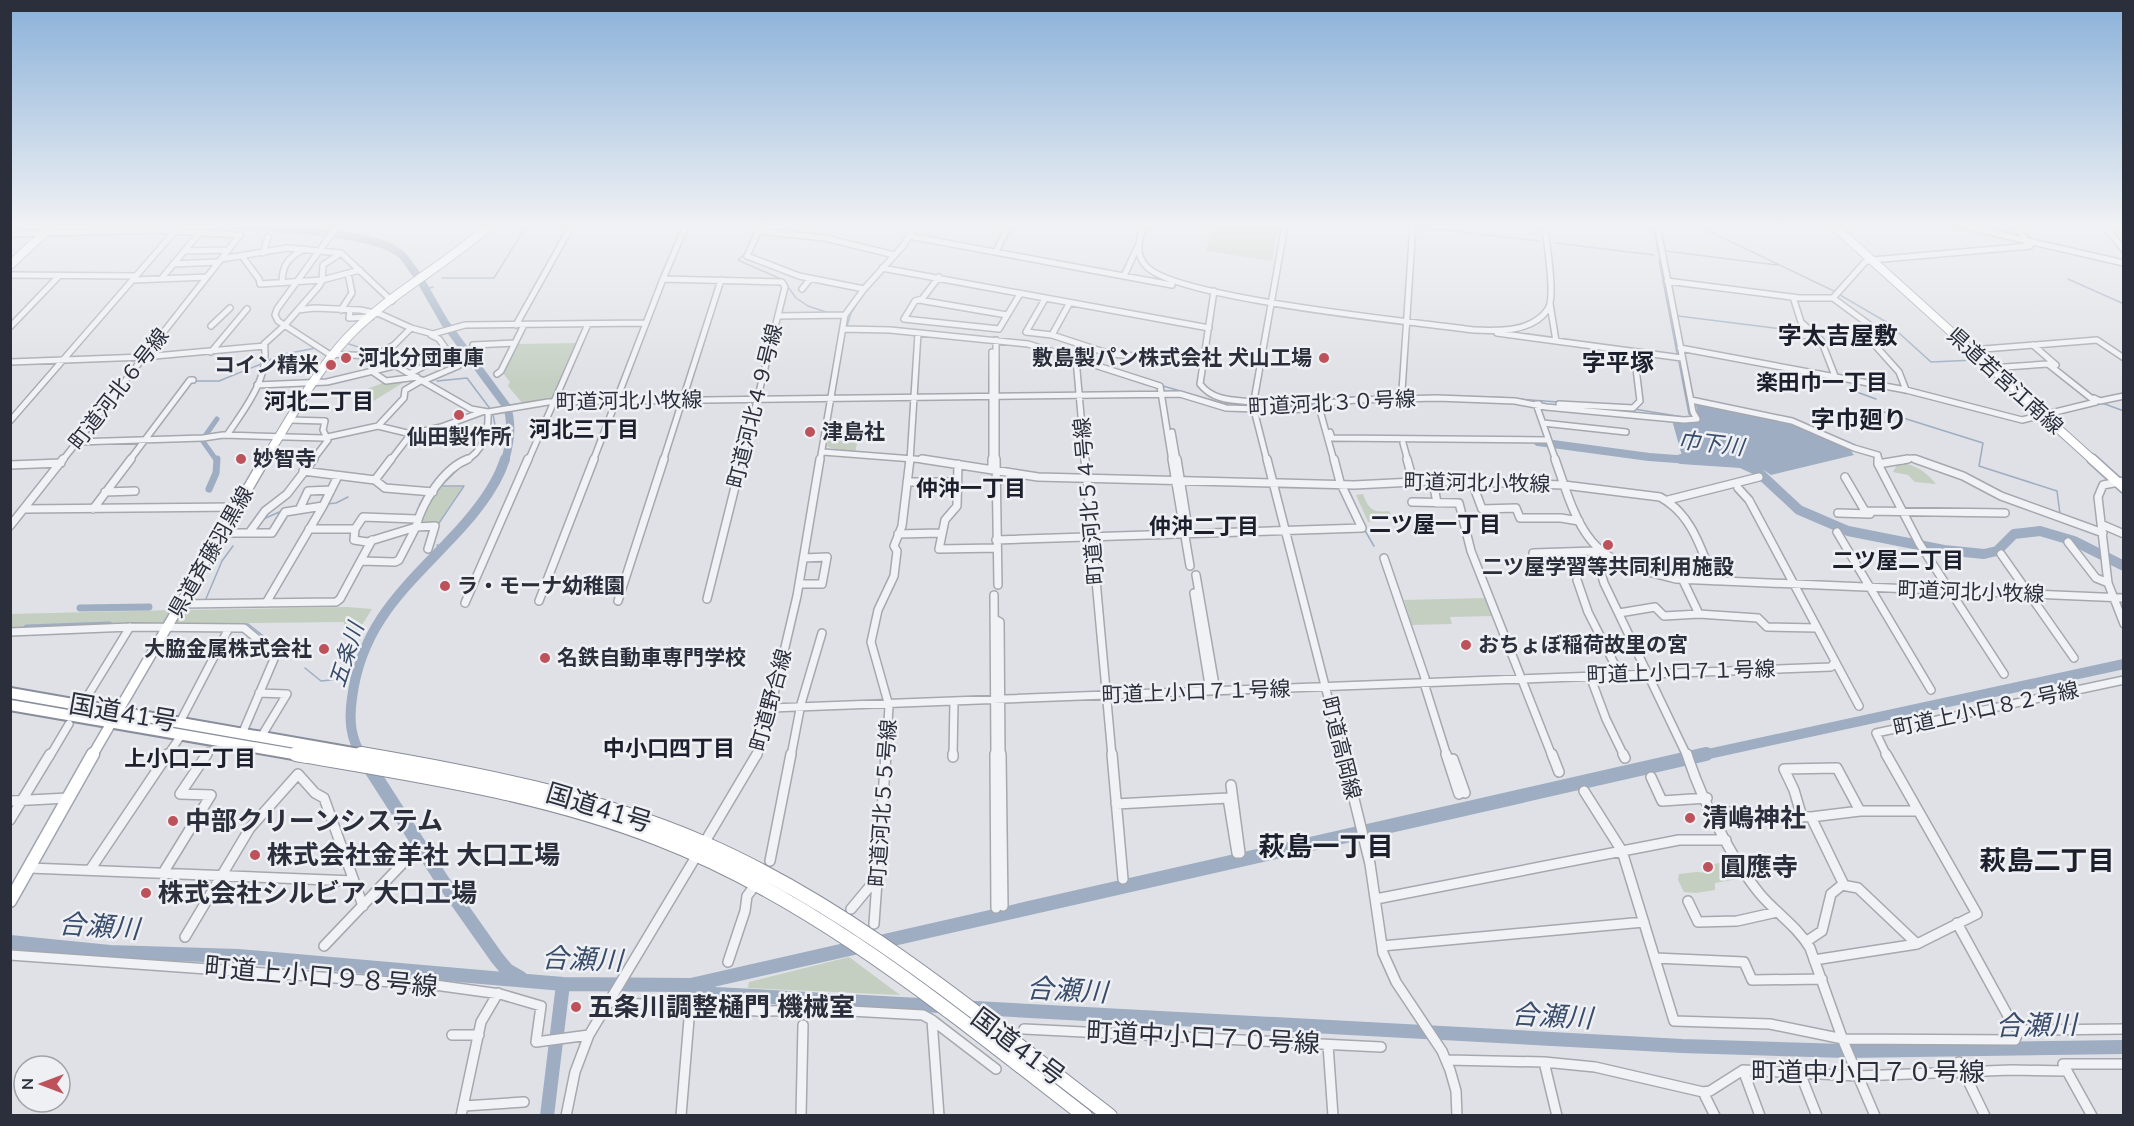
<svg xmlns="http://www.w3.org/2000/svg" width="2134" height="1126" viewBox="0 0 2134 1126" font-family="'Nunito Sans','Noto Sans JP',sans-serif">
<rect width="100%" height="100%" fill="#dfe1e6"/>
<!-- green -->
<path fill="#c4cfc1" d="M1213 225H1278L1272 261 1206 251Z
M576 343 551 400 523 404 508 386 510 382 503 373 518 344Z
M388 381H406L370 403 358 395 359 392Z
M860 430 855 453 831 448 827 446 830 431Z
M1898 463C1913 463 1927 472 1936 484L1915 482 1908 475 1893 472Z
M463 486 437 525 423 523 419 520 427 503 439 487Z
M1363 494C1369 510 1373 513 1389 511L1393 520 1368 522 1356 495Z
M1487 598 1494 616 1450 617 1452 624 1412 625 1404 600Z
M347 607 372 609 353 639H346L344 622 175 624 185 610Z
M172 610 164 624 75 625 11 629 10 614Z
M1722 862H1730L1738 874V879L1715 883V890L1696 893 1684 892 1678 880 1679 874 1697 872 1712 873V865Z
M849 957 900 995 748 988 749 982Z"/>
<!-- water -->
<path fill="#9eadc2" d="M1696 404 1792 423 1848 447 1854 455 1771 475C1745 455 1713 458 1682 456L1672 420 1698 423Z"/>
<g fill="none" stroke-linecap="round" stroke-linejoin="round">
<!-- stream -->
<path stroke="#9eadc2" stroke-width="1.5" d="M1653 225 1658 251
M1696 225 1836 292
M1419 227 1539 241
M1555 243 1654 255
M1665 251 1777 265
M744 255 738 260 783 280 796 298 808 306 829 313
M1659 260 1677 353
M442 278H494L527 225
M2068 279 2124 304
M425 289 433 287
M1840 295 1888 323 1931 362 1976 360
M849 313H851L847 326 854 327
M851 313 858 302
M1678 316 1789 330 1796 337 1820 342
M349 344 377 353
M268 361 279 355 316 348
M1679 362 1689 414 1694 418
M2017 364 2042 362
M194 381H219L261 364
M437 381 467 378 491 410
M1853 382 1854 391 1876 399
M1163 386 1222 403 1251 405
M1455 396 1513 398
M1518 399 1558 402
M2102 403 2124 411
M1256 405H1306L1342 397 1423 396
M1634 409 1683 417
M1884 412 1983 443 1979 466 2057 491 2060 514
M488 435 496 431 493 414
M1332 443 1336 458
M1748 462 1756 470
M1348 489 1362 520
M327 504 336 503 348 497
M261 520 284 510
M437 526 464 486H441L457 470
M1364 529 1374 546
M437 545 442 547
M205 601 222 561 233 546
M217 624H248L267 639
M305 668 321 681 341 679
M346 678 356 677"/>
<!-- canal-far1 -->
<path stroke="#9eadc2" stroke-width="5" d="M205 436 217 419
M202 440 217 461"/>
<!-- canal -->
<path stroke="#9eadc2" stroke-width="7" d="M209 489 216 473 217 459
M80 608 149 607
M27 628 109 625"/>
<!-- river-far2 -->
<path stroke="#9eadc2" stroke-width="8" d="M234 225C273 229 377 230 403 256 408 262 412 269 417 275
M422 283 445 323 507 407C513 425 510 443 505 461
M1538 442 1649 457 1704 461"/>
<!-- river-far1 -->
<path stroke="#9eadc2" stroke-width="10" d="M1681 459 1741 463 1756 470 1799 510 1848 531 1944 550 1984 554 1997 551 2014 534 2040 531 2074 541 2124 566
M362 756C350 738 349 719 352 698 362 619 411 583 461 528 479 508 497 485 505 459
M1699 756 2124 664"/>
<!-- river -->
<path stroke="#9eadc2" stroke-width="14" d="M361 754 442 880 497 958 507 970 521 978
M10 942 110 952 238 956 563 984 690 985 715 994 1682 1046 1845 1051 2124 1047
M691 985 1706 754
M547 1116 563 984"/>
<defs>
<path id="minor-far2" d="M338 225 277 309 275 315 278 321 329 354 372 356 384 359 471 409 488 412 548 402 1180 394 1226 408 1288 410 1317 408 1327 403 1356 400 1437 398 1515 401 1546 407 1684 420 1697 419 1693 412 1657 225
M761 225 747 256 799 276 864 289
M1144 225C1139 240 1134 254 1147 267 1179 299 1416 322 1473 330 1497 331 1532 333 1548 309 1556 296 1546 243 1545 225
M1958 225 2124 263
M2104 225 2124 250
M759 231 825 238 894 255
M10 234 155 230 240 235 62 461
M909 236 1172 285
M184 251 229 250
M996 252 1009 225
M263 253 268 237
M242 256 259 279 260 284 322 280 360 270
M221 259 287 248 341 253 392 301
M173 264 218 262
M882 268 1209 328
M10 275 136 276 175 231
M1124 276 1137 248
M939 277 922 299 915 301 904 319 999 329 1020 294
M161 279 201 231
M663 279 686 225
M133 280 207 277
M1667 281 1799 298H1833L1871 326 1874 330 1873 343 1899 372 1906 390
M282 283C282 265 288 258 304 249
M802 289 810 279
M1214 291 1200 384C1213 401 1233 400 1253 402
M1793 297 1801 322 1821 340 1835 376
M1833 298 1865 262 1872 260 2030 246 2015 225
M1045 299 1026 332 1052 335 1110 354 1160 358
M919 300 1007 315
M1550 304 1556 341
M298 310 314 308 360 310 380 314 411 328 433 334 465 325 645 323
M341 310 352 293 348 273
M350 310 349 318 371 317
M778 316 845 315
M516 325 572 225
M211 326 230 308
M10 327 58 277
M843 329 890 330 1028 344 1076 359 1085 461
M1497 333 1682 358
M1052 335 1069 304
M996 340V461
M473 345 515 343
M2033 345 2056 365
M1680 348 1906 390 2022 420 2096 402 2048 364 1990 368
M1971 350 2097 340 2124 358
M211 352 247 309
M992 352V461
M375 356 394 345 411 328
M1076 359 1160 386 1172 461
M10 362 144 357 265 346
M373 372 386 381 417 377
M411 373 449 353 439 339 431 335
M497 374 501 371 524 325
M423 381 458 366 449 353
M257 385 327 382 398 365
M1402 391 1413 225
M2094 398 2100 401 2124 396
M1691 400 1792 421 1854 448 1878 455V461
M1539 404H1536L1556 461
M1559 404 1633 408 1640 401 1634 352
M1319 407 1334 461
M289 420 325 421 323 430 328 440 312 461
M10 421 136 276
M1543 423 1626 432
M378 426 404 398 405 390 422 380
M1172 432 1177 461
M1330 432 1332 438 1548 440
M227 435C244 410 271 376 264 344L284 326 319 286 322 281 323 265 341 253
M77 442 203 438 223 435 323 438 378 426 411 434 441 427 482 412
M1403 443 1408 461
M823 452 939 461
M129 461 190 380H193
M390 461 411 434
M464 461C483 453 489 431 488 412
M528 461 588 324
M593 461 663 279 782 282 785 287 742 461
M663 461 721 280
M820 461 845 315 864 289 903 246 916 225
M910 461 918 333
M1267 461 1253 406 1285 225
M1902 461 1912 458 1919 461"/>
<path id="minor-far1" d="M922 459 1038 477 1354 485 1433 481 1564 485C1588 555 1606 562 1676 579L2124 598
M992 459V470
M996 459 998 585
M1085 459 1112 756
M1172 459 1190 566
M1177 459 1187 522
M1267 459 1343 756
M1407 459 1413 481
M1555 459 1564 485 1660 497C1692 514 1701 549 1714 581
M1878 459V464L1919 543 2004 674
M1915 459 1963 476 2001 496 2103 533
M958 464 957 506 945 520 939 549 996 548
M1878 464 1908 459
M10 465 61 463
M303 471 375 480 385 488 433 492
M1845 477 1865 511 2005 513
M375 480 391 459
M1433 481 1437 503
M2124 481 2103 485 2098 497 2108 583 2124 624
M907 482H957
M1472 482 1482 509 1516 508 1520 518H1561L1579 521
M1738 488 1749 500 1859 706
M105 492 135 491
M1668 500 1759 477
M1412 502 1459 503 1471 551 1552 756
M323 506 338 476
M300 508 308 491 331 490
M24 509 237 507
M93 509 131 459
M1838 513 1870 514
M2103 525 2124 534
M10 526 63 459
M309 529H355L363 517 417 519
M355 529 354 540 367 542 416 527C422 502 444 468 468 459
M1837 532 1931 690
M222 533H249L265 511 287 494 314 459
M249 533H272L285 512 323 506 266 603
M898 534 941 533
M996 540 1362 528 1340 482 1334 459
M2068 542 2096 578 2106 582
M1596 549 1595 553 1604 583 1687 756
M1533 553 1595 551
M2001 554 2074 658
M1384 558 1425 678 1424 683 1447 756
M361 561 395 562 399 560 416 527 435 526 428 549
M1678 570 1699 614
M1196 575 1216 691
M1577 580 1588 612 1620 675
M799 584H822L827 557 804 558
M1199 593H1194L1210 691
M994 595 995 756
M707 599 742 459
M539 601 594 459
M618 601 664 459
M465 603 528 459
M181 604 336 602 340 599 372 540
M1619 613 1655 607 1664 616 1699 614 1758 618 1767 627 1817 628
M994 619 1000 622 1001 756
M10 632 130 627 244 628 274 653V659L242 734
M1590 676 1606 719 1624 756
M259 693 287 694 261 737
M82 705 130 627
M771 708 1831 667 1835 662
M180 722 229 628
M50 756 69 724
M167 756 182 734
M206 756 208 752
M757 756 763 741 797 596 820 459
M791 756 801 704 822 633
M886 756 889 706 871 642 878 610 894 576 897 551 894 546 902 526 910 459
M953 756 954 701
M1887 756 1876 733 2124 680"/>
<path id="minor" d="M995 754 996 908
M1001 754 1003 906
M1112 754 1123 879
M1343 754 1370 864 1383 953 1396 982 1442 1051 1450 1070 1456 1091 1457 1116
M1446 754 1459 794
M1552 754 1559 772
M1623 754 1625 758
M1687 754C1700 796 1732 860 1760 894 1776 913 1797 926 1810 948L1844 1043 1875 1116
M953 757V754
M1453 759 1465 793
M1651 777 1662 801 1707 798
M1231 785 1240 853
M1584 791 1622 851 1674 1021 1770 1024 1843 1039 2015 1040 2019 1030
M10 801 68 798
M1116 804 1228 798 1237 853
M1713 811 1811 817 1860 811H1917
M1802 817 1794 790 1784 769 1837 768 1860 811
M1811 817 1844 885
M10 820 50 754
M703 845 757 754
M770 861 791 754
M29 868 354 881
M90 870 168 754
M163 873 211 795 180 794 207 754
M1376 899 1679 840H1726
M1688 901 1698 922 1737 921 1777 912
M851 909 871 885 877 882
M1957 923 2013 1025 2019 1030 2124 1029
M874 924 886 754
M185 937 250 828 298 774 315 793 324 798 363 906
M1807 941 1822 931 1831 894 1842 885 1858 888 1917 944
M324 946 404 862
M1382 946 1644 922
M10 955 435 985 500 994 541 1006 536 1042 589 1035
M1655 958 1744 962 1752 980 1822 979
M1814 960 1917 944 1977 914 1886 754
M728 962 745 911 747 896 756 884
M608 1002 758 1011 832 1010 923 1015 932 1020 939 1116
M932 1020 996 1069
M1024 1029 1381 1047
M452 1035H479
M1328 1045 1333 1116
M1447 1060 1544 1062 1595 1067 1703 1092 1710 1091 1743 1070 1858 1076 2011 1070 2067 1071 2092 1116
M1544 1062 1557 1116
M1959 1062 1985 1116
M1743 1070 1760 1116
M2067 1071 2063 1064H2124
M1800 1073 1817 1116
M1703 1092 1715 1116
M464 1106 524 1102
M461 1116 481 1022 498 993
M566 1116 575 1072 589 1035 697 855
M681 1116 690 1007
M801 1116 803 1025"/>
<path id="major-far2" d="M1833 225 2094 461
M10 265 53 225
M264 461C290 420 314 374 346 339 388 294 445 266 490 225"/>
<path id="major-far1" d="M2092 459 2124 488
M92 756 265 459"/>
<path id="major" d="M10 901 93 754"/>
<path id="highway-far1" d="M10 693 370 756
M10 705 305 756"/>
<path id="highway" d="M296 754C418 775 541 793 657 838 816 899 951 1013 1085 1116
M361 754C478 774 594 796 703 843 853 908 981 1018 1110 1116"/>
</defs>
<!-- minor-far2 casing -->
<use href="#minor-far2" stroke="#a5a8af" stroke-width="8"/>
<!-- minor-far1 casing -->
<use href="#minor-far1" stroke="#a5a8af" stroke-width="10"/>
<!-- minor casing -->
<use href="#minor" stroke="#a5a8af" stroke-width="12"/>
<!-- major-far2 casing -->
<use href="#major-far2" stroke="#a0a5b1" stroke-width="10"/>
<!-- major-far1 casing -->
<use href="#major-far1" stroke="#a0a5b1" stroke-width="12"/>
<!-- major casing -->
<use href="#major" stroke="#a0a5b1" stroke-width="15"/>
<!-- highway-far1 casing -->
<use href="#highway-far1" stroke="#888e9b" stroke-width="14"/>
<!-- highway casing -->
<use href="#highway" stroke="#888e9b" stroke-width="16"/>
<!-- minor-far2 -->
<use href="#minor-far2" stroke="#f1f2f5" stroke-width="5"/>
<!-- minor-far1 -->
<use href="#minor-far1" stroke="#f1f2f5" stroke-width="7"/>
<!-- minor -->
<use href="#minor" stroke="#f1f2f5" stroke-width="9"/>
<!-- major-far2 -->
<use href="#major-far2" stroke="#fff" stroke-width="8"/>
<!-- major-far1 -->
<use href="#major-far1" stroke="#fff" stroke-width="9"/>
<!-- major -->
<use href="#major" stroke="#fff" stroke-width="12"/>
<!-- highway-far1 -->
<use href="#highway-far1" stroke="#fff" stroke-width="10"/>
<!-- highway -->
<use href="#highway" stroke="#fff" stroke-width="14"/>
</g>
<!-- sky -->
<linearGradient id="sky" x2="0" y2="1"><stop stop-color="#8ab1d9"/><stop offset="0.59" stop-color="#f1f2f4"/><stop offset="1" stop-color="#f1f2f4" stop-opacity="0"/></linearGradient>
<rect width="2134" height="383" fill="url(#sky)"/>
<!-- markers -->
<g fill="#bd525b" stroke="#eef0f4" stroke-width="2">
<circle cx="346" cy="358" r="6"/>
<circle cx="1324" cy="358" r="6"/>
<circle cx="331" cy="365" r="6"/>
<circle cx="459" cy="415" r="6"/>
<circle cx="810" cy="432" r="6"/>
<circle cx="241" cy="459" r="6"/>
<circle cx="1608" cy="545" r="6"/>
<circle cx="445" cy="586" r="6"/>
<circle cx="1466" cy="645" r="6"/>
<circle cx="324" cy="649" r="6"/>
<circle cx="545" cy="658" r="6"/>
<circle cx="1690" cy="818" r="6"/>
<circle cx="173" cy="821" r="6"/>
<circle cx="255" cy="855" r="6"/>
<circle cx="1708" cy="867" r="6"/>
<circle cx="146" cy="893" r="6"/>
<circle cx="576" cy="1007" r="6"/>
</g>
<g text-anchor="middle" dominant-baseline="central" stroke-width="5" stroke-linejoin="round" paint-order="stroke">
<!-- poi labels -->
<g font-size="21" font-weight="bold" fill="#2a2f3b" stroke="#eef0f4" text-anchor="start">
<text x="358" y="358">河北分団車庫</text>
<text x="1312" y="358" text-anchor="end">敷島製パン株式会社 犬山工場</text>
<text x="319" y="365" text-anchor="end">コイン精米</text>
<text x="822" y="432">津島社</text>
<text x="459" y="437" text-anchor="middle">仙田製作所</text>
<text x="253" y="459">妙智寺</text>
<text x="1608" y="567" text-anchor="middle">二ツ屋学習等共同利用施設</text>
<text x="457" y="586">ラ・モーナ幼稚園</text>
<text x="1478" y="645">おちょぼ稲荷故里の宮</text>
<text x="312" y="649" text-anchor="end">大脇金属株式会社</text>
<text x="557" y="658">名鉄自動車専門学校</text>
</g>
<!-- street labels -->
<g font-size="21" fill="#2a2f3b" stroke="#eef0f4">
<text transform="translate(2005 381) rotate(42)">県道若宮江南線</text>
<text transform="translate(119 389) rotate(-52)">町道河北６号線</text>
<text transform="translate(629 401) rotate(-1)">町道河北小牧線</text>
<text transform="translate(1332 403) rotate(-3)">町道河北３０号線</text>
<text transform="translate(755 406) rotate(-76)">町道河北４９号線</text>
<text transform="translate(1477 483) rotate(1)">町道河北小牧線</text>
<text transform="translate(1089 501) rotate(-95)">町道河北５４号線</text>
<text transform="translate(211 552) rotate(-60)">県道斉藤羽黒線</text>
<text transform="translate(1971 592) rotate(2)">町道河北小牧線</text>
<text transform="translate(1681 672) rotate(-2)">町道上小口７１号線</text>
<text transform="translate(1196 692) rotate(-2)">町道上小口７１号線</text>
<text transform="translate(771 700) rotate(-75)">町道野合線</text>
<text transform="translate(1986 709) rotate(-12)">町道上小口８２号線</text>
<text transform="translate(1341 748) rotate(76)">町道高岡線</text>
<text transform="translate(883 803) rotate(-86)">町道河北５５号線</text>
</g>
<!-- neighbourhood labels -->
<g font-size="22" font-weight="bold" fill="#1c202c" stroke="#eef0f4">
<text x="1822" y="383">楽田巾一丁目</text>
<text x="319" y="402">河北二丁目</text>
<text x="584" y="430">河北三丁目</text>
<text x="971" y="489">仲沖一丁目</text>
<text x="1435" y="525">二ツ屋一丁目</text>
<text x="1204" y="527">仲沖二丁目</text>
<text x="1898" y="561">二ツ屋二丁目</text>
<text x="669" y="749">中小口四丁目</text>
<text x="190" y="759">上小口二丁目</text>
</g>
<!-- water labels -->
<g font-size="22" font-style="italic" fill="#394c6a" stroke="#eef0f4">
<text transform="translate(1711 444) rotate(7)">巾下川</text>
<text transform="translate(347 655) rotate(-72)">五条川</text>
</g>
<!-- quarter labels -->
<g font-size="24" font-weight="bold" fill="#1c202c" stroke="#eef0f4">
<text x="1838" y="336">字太吉屋敷</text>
<text x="1618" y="363">字平塚</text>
<text x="1859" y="420">字巾廻り</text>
</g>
<!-- near-street labels -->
<g font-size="26" fill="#2a2f3b" stroke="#eef0f4">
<text transform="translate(123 713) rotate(10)">国道41号</text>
<text transform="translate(599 808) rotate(17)">国道41号</text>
<text transform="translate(321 977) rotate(5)">町道上小口９８号線</text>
<text transform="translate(1203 1038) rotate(3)">町道中小口７０号線</text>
<text transform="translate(1018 1047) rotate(37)">国道41号</text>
<text x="1868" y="1072">町道中小口７０号線</text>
</g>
<!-- near-poi labels -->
<g font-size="26" font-weight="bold" fill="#2a2f3b" stroke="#eef0f4" text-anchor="start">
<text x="1702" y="818">清嶋神社</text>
<text x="185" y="821">中部クリーンシステム</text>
<text x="267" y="855">株式会社金羊社 大口工場</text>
<text x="1720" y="867">圓應寺</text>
<text x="158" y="893">株式会社シルビア 大口工場</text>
<text x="588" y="1007">五条川調整樋門 機械室</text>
</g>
<!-- near-neighbourhood labels -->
<g font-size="27" font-weight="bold" fill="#1c202c" stroke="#eef0f4">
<text x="1326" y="847">萩島一丁目</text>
<text x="2047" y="861">萩島二丁目</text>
</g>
<!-- near-water labels -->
<g font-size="27" font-style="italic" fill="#394c6a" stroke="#eef0f4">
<text transform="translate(99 927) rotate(4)">合瀬川</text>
<text transform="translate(582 960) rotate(2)">合瀬川</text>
<text transform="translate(1067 991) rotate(3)">合瀬川</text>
<text transform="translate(1552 1017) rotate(3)">合瀬川</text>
<text transform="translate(2036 1026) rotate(-1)">合瀬川</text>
</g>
</g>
<!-- border -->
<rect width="2134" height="1126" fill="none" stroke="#2a2f3b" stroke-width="24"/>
<!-- north arrow -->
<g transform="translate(42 1084) rotate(270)"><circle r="28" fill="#eef0f4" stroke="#a0a3aa" stroke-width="1.5"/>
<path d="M0-4.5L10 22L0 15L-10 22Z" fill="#bd525b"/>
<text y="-9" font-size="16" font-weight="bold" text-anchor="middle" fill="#2a2f3b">N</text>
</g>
</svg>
